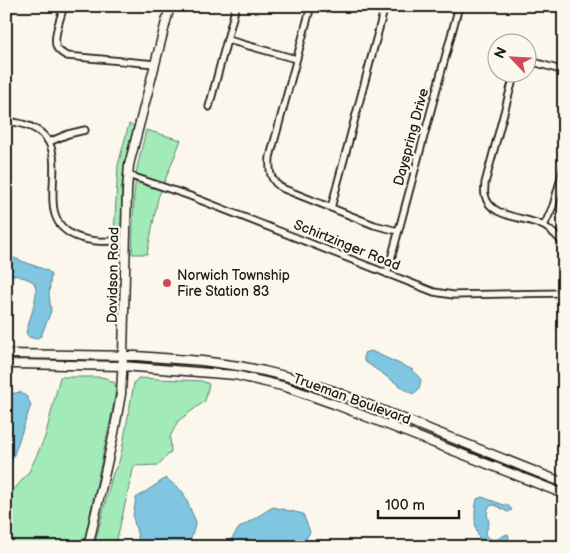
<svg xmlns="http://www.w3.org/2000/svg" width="570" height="553" viewBox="0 0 570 553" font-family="'Balsamiq Sans',sans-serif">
<rect width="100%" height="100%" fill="#fbf7ec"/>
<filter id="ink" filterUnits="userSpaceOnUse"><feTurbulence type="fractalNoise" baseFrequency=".02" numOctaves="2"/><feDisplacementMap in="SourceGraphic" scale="10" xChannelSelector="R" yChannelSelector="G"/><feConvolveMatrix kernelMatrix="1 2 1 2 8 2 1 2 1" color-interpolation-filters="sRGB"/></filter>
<g filter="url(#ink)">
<!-- green -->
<path fill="#a2eab7" stroke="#5f836a" d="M129 124 134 126 125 160 122 184 121 229 117 235H114L118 165Z
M146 130 181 140 158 198 147 254H132L134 194 137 168Z
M60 377H100L106 378 111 382H114L116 388 113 408 83 547H6V507L12 492 29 472 45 437Z
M138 378 202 381 209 384 205 401 178 421 170 437 171 452 158 465 134 466 115 547H94L113 473 119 462 122 450 134 383Z"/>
<!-- water -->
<path fill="#80c6e1" stroke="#588292" d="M6 255 43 269 48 271 51 275 49 294 51 311 41 336 36 339 29 337 26 333C28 322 42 290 33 282 29 278 13 275 6 273Z
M371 351 413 370 421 380 419 389 413 394 406 390 364 361V353Z
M20 392 27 397 31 405 6 478V400L10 394Z
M166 478 183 492 196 522 189 545 190 547H144L139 541 133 517 136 498Z
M482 497 504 505 507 504 512 510 508 512C502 510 499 505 492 505L488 508 487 515 489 523 485 535C497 545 498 536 508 534L509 537 508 540 495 544 479 538C474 526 474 512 477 499Z
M273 507 303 514 310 532 301 547H226L239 528Z"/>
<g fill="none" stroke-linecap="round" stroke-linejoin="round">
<defs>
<path id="street" d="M64 6C61 16 52 39 57 48 59 51 63 54 67 56L155 64
M311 6 270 157C269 172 270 182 284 189L374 225 398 231
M228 40 296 59
M528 64 537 63 564 71
M515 72 485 183C485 187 484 191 485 195 490 219 526 216 544 226 552 231 559 238 564 245
M209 107 236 6
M6 121C95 130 22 210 73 235 89 243 108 241 126 241
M49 142 68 134 85 130
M128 175 190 196 434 292 453 295 564 293
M331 208 385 6
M544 226 553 206 564 167
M387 274 459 6"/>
<path id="secondary" d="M6 354 136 356 202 361 239 366 264 371 289 377 334 391 564 483
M6 363 13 364 123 366 235 375 265 382 286 387 334 404 564 494
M88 547 114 433 121 394 123 355 127 191 129 165 170 6"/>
</defs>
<!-- street casing -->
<use href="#street" stroke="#1c1c1c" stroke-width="9"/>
<!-- secondary casing -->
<use href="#secondary" stroke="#1c1c1c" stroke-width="11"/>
<!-- street -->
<use href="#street" stroke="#fbf7ec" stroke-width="5.5"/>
<!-- secondary -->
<use href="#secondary" stroke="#fbf7ec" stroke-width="8"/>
</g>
</g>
<!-- markers -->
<circle fill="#d1495b" stroke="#fbf7ec" stroke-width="2" cx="167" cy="283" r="5"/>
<g text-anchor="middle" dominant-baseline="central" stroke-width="4.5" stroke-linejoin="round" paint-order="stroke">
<!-- street labels -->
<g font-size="14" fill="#1c1c1c" stroke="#fbf7ec">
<text transform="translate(411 137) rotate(-75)">Dayspring Drive</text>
<text transform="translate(347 245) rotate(22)">Schirtzinger Road</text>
<text transform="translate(113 275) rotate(-89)">Davidson Road</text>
<text transform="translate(352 399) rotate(20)">Trueman Boulevard</text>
</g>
<!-- poi labels -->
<g font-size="14" fill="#1c1c1c" stroke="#fbf7ec" text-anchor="start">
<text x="177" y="275">Norwich Township<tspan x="177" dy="16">Fire Station 83</tspan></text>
</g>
</g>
<!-- margin -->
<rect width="570" height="553" fill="none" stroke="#fbf7ec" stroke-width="25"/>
<rect x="12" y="12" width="545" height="528" fill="none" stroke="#1c1c1c" stroke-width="2" filter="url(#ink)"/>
<!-- north arrow -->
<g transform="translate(512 58) rotate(295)"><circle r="24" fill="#fbf7ec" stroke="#a29f99"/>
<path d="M0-4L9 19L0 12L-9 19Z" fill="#d1495b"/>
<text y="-8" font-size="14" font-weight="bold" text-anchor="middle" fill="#1c1c1c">N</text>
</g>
<!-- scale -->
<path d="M378 510v8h81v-8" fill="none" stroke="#1c1c1c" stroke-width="2.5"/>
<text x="385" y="510" font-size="15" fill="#1c1c1c" stroke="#fbf7ec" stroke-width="4" paint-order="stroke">100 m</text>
</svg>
